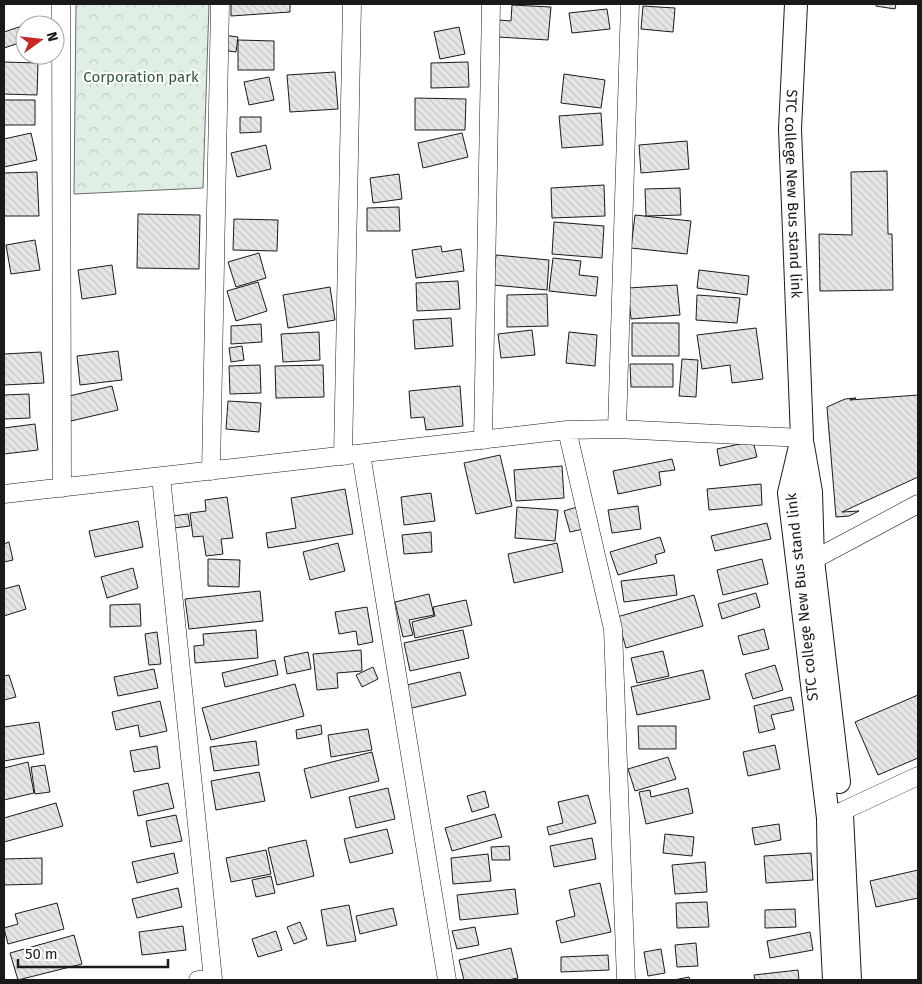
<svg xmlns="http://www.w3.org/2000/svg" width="922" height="984" viewBox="0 0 922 984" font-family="'Fira Sans',sans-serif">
<defs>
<pattern id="forest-crowns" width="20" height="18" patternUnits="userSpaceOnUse" patternTransform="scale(1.25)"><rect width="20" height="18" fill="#e0efe3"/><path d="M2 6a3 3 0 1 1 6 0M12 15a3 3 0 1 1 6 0" fill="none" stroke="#c0ccc2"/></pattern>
<pattern id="building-back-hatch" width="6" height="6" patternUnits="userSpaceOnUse" patternTransform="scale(1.25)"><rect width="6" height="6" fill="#e6e6e6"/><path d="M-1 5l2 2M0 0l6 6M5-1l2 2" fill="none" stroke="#c5c5c5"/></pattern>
</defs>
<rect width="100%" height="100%" fill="#fff"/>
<!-- forest -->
<path fill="url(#forest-crowns)" stroke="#6a6a6a" d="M76 4H209L203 188 74 194Z"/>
<!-- building -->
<path fill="url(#building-back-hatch)" stroke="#1a1a1a" d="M231 4H290V12L231 16Z
M876 4H896L895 9 876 6Z
M512 5 551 7 548 40 498 37 499 20 511 21Z
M643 6 675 8 673 32 641 29Z
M607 9 610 29 572 33 569 13Z
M25 25V41L4 48V32Z
M459 27 465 54 440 59 434 32Z
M223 35 238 37 236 52 221 50Z
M238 40 274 41V70H238Z
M4 62 38 63 37 95 4 94Z
M468 62 469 87 431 88V63Z
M335 72 338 109 290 112 287 75Z
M564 74 605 80 601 108 561 103Z
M269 77 274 100 249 105 244 82Z
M415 98 466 99 465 130H415Z
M4 100H35V125H4Z
M601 113 603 145 562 148 559 116Z
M240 117H261V132L240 133Z
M31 133 37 160 4 167V139Z
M462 133 468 157 423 168 418 143Z
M687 141 689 169 641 173 639 145Z
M266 145 271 169 237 177 231 153Z
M887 171 888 234H892L893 290 820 291 819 234 852 235 851 172Z
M37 172 39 216H4V173Z
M399 174 402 199 373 203 370 178Z
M604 185 605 216 552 218 551 188Z
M680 188 681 215 646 216 645 189Z
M399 207 400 231H367V208Z
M138 214 200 215 199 269 137 268Z
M635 215 691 221 687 254 631 248Z
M234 219 278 220 277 251 233 250Z
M554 222 604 226 602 258 552 254Z
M35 240 40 270 11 274 6 245Z
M441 246 442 252 461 249 464 271 416 278 412 250Z
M259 253 266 278 236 287 228 262Z
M496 255 549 260 547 290 493 285Z
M553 258 581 261 579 275 598 277 596 296 549 291Z
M112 265 116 294 82 299 78 270Z
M699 270 749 276 747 295 697 288Z
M458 281 460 309 417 311 416 283Z
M258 282 267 311 236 321 227 291Z
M677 285 680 315 631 319 628 288Z
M330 287 335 320 288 328 283 295Z
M547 294 548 326 507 327V295Z
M697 295 740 298 737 323 696 320Z
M451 318 453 346 415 349 413 320Z
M632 323H679V356H632Z
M261 324 262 342 231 344V326Z
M756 328 763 379 732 383 730 365 702 369 697 335Z
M532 330 535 355 501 358 498 334Z
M319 332 320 360 283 362 281 334Z
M569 332 597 335 595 366 566 363Z
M242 346 244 360 231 362 229 348Z
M118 351 122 380 80 385 77 356Z
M41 352 44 383 4 385V354Z
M682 359 698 360 696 397 679 396Z
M630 364H673V387H631Z
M260 365 261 393 230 394 229 366Z
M323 365 324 397 276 398 275 366Z
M112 386 118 410 71 421 65 397Z
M460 386 463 426 426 430 424 417 411 418 409 391Z
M29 394 30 418 4 419V395Z
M918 395V477L842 512 859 511 849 516 836 517 827 407 845 399 856 398 850 400Z
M228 401 261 403 259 432 226 429Z
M35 424 38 450 4 454V428Z
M753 441 757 457 720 466 717 449Z
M500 455 512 506 476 514 464 463Z
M672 459 675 470 659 472 661 485 618 494 613 471Z
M562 466 564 498 516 501 514 470Z
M761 484 762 505 709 510 707 489Z
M345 489 353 534 268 548 266 533 296 528 291 498Z
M431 493 435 521 404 525 401 497Z
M227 497 233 538 221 539 223 554 206 556 203 536 193 537 190 513 206 511 205 500Z
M638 506 641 529 612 533 608 510Z
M517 507 558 510 555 541 515 538Z
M577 507 583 529 570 532 564 511Z
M188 514 190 526 174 528 172 516Z
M138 521 143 547 95 557 89 531Z
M767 523 771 539 715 551 711 536Z
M431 532 432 552 404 554 402 535Z
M660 537 665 552 655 555 657 563 618 575 610 552Z
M9 542 13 560 4 562V544Z
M338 543 345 571 310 580 303 552Z
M557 543 563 572 514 583 508 554Z
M208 559 240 560 239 587 208 586Z
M762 559 768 584 723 595 717 570Z
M133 568 138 588 107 598 101 577Z
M674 575 677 595 624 602 621 581Z
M19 585 26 609 4 616V589Z
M260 591 263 621 189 629 185 599Z
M756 593 760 607 722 619 718 604Z
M429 594 434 615 409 620 413 635 403 637 395 602Z
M694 595 703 626 626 648 617 617Z
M466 600 472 625 415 638 412 622 435 616 433 607Z
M140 604 141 626 110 627V605Z
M367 607 373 642 358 645 356 631 339 634 335 612Z
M764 629 769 649 743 655 738 636Z
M256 630 258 658 195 663 194 646 204 645 203 634Z
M463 630 469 658 410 671 404 643Z
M157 632 161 664 149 665 145 634Z
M361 650 362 671 337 673 338 688 317 690 313 654Z
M663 651 669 676 637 683 631 658Z
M308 652 311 669 287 674 284 657Z
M275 660 278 675 225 687 222 673Z
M775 665 783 690 753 699 745 674Z
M373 667 378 679 362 687 356 675Z
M154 669 158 688 118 696 114 677Z
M703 670 710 699 637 715 631 687Z
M460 672 466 695 408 709 403 686Z
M9 675 16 697 4 700V676Z
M295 684 304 716 211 740 202 708Z
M918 695V758L878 775 855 722Z
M791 697 794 710 771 715 775 729 759 733 754 706Z
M160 701 167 731 140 737 138 725 116 730 112 712Z
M39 722 44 754 4 761V727Z
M321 725 322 734 297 739 296 730Z
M638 726H676V749H639Z
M368 729 372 750 331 757 328 735Z
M256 741 259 765 214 771 210 747Z
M775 745 780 769 748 776 743 752Z
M157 746 160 768 134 772 130 751Z
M372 752 379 781 311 798 304 769Z
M668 757 676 779 635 791 628 769Z
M28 762 34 793 4 800V768Z
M45 765 50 792 35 794 31 767Z
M259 772 265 801 216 810 211 781Z
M168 783 174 808 138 816 133 791Z
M388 788 395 819 356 828 349 797Z
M688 788 693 813 646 824 639 792 650 790 651 797Z
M485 791 489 807 472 812 467 796Z
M588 795 596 823 549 835 547 827 563 823 558 802Z
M56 803 63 826 4 842V818Z
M495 814 502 837 452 851 445 828Z
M176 815 182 841 151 847 146 821Z
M779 824 781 840 755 845 752 828Z
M387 829 393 853 350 863 344 839Z
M665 834 694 837 692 856 663 853Z
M592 838 596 859 554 867 550 846Z
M306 840 314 876 277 885 268 848Z
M509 846 510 860H492L491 847Z
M266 850 271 874 231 882 226 858Z
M174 853 178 873 137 883 132 862Z
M811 853 813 880 766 883 764 856Z
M488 854 491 881 453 884 451 858Z
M42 858V884L4 885V859Z
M705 862 707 892 675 894 672 865Z
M918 870V898L876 907 870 881Z
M271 876 275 893 256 897 252 880Z
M600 883 611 932 561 943 556 921 575 916 569 890Z
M178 888 182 907 137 918 132 899Z
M515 889 518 914 460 920 457 895Z
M707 902 709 927 677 928 676 903Z
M57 903 64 929 8 944 4 928 18 924 15 914Z
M349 905 356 941 327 946 321 910Z
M393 908 397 925 360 934 356 916Z
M795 909 796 927 765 928V910Z
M300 922 307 939 294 944 287 927Z
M183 926 186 950 142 955 139 932Z
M475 927 479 945 457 949 452 931Z
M276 931 282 950 258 957 252 939Z
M810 932 813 950 770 958 767 941Z
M74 935 82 964 18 980 10 953Z
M696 943 698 966 677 967 675 945Z
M511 948 518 978 508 980H464L459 960Z
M661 949 665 973 648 976 644 952Z
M608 955 609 970 561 972V957Z
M798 970 799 980H755L754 975Z
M689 977 690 980H674Z"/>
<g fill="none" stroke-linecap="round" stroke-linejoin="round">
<defs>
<path id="minor" d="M61 4 62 488
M617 429 630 4
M567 430 613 629 626 980
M483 440 491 4
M361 454 447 980
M343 456 352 4
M211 471 220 4
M161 477 213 979 198 980
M4 494 567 430 617 429 802 438
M813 560 918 504
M830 817 918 776"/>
<g id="tertiary">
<path id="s1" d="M796 4 790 129 802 438 789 493 828 818 829 881 834 980"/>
<path d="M803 446 811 492 813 560 839 782"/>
<path d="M842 814 850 980"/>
</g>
</defs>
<!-- minor casing -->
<use href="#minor" stroke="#1a1a1a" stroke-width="19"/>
<!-- tertiary casing -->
<use href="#tertiary" stroke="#1a1a1a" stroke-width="24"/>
<!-- minor -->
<use href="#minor" stroke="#fff" stroke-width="18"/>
<!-- tertiary -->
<use href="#tertiary" stroke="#fff" stroke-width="22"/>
</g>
<g text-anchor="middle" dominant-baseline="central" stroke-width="4" stroke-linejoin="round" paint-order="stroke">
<!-- park labels -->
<g font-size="15" fill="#2b5a34" stroke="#fff">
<text x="141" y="77">Corporation park</text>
</g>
<!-- street labels -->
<g font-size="15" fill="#1a1a1a" stroke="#fff">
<text stroke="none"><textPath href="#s1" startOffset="190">STC college New Bus stand link</textPath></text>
<text transform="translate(802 597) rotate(-96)">STC college New Bus stand link</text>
</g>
</g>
<!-- border -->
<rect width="922" height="984" fill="none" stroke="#1a1a1a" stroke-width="10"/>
<!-- north arrow -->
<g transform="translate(40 40) rotate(75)"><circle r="24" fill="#ffffff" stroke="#a3a3a3"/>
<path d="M0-4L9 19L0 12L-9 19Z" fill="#c62828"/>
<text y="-8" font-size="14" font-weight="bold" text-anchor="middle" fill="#1a1a1a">N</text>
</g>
<!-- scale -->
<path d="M18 959v8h150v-8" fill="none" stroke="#1a1a1a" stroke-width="2.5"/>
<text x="25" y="959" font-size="15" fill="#1a1a1a" stroke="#ffffff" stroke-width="4" paint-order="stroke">50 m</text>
</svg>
